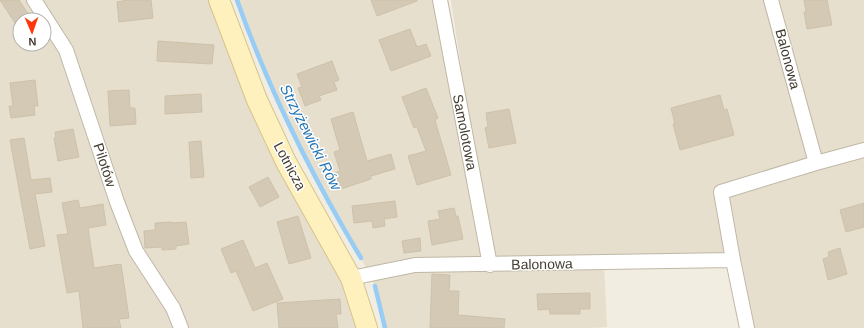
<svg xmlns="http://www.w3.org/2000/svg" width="864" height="328" viewBox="0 0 864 328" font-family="Helvetica,sans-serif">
<rect width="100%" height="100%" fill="#f2ede1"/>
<!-- residential -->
<path fill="#e6dfce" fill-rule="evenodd" d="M0 0H219L367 328H0ZM20 20H44V44H20Z
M237 0H440L488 249 451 0H864V328H747L733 261 604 263 607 327 591 328H385L375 286 361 258 337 218 285 119 247 27Z"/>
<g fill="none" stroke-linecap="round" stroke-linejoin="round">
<!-- stream -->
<path stroke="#97ccf5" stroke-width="4.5" d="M237 0C269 91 312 176 361 258
M375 286 385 328"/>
</g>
<!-- building -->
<path fill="#d3c9b5" stroke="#cfc1a8" d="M0 0H19L31 18 27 20H20V25L17 26Z
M128 0H151L153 18 119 22 117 2Z
M371 0H417V1L377 16Z
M804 0H827L832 25 807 29 804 12H806Z
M410 29 417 47 426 44 431 56 391 71 379 40Z
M158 41 214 45 212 64 157 61Z
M332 61 339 80 334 82 337 90 319 96 321 100 305 106 298 88 302 87 297 74Z
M35 80 38 106H34L35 115 11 118 9 106H13L10 83Z
M426 88 438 118 435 120 451 175 417 185 408 156 426 151 417 127 414 128 402 97Z
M129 90 130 108H135L136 124 110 126 108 91Z
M201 94 202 112 165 114V96Z
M720 95 724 110 727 109 734 135 680 150 673 124H675L671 108Z
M509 109 516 143 489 148 485 128 488 127 486 113Z
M353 112 367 161 391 154 395 169 371 176V179L341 189 335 173 340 171 334 152 340 150 331 119Z
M73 129 79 157 58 161 54 138H56L55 132Z
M24 138 31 180 50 178 52 192 35 194 45 246 30 249 10 140Z
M201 141 204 177 191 178 189 142Z
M268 177 279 197 260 207 249 187Z
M78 200 80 208 103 204 106 225 88 228 94 268 121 264 129 318 119 319 121 328H83L79 291 67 293 57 235 68 234 62 203Z
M395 201 397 217 384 219 385 226 373 228 372 221 354 223 352 206Z
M864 203V227L846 232 840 210Z
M454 208 456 216H458L463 239 432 245 428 221 440 219 438 211Z
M298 216 311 258 289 264 277 222Z
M171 222V223L186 222 189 244 176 246V249L162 250V247L145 248 144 231 155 230V223Z
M420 238 421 251 404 253 402 241Z
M243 240 255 268 267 263 283 299 253 311 236 271 231 273 221 249Z
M840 248 847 274 828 280 823 259 829 257 828 252Z
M432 274 450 275 449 291H459L458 315 505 319 504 328H430Z
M590 293V309H580V314H550L549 309 538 310 537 294Z
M340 299 341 314H336L338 328H279L277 303Z"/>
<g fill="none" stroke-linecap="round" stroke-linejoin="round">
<defs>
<path id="street" d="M34 0 66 50 117 202 136 251 173 308 181 328
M440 0 490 265
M816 163 864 150
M733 260 721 192 816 163 771 0
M351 278 415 265 733 260 747 328"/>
<path id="secondary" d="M219 0 257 100 286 162 351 278 367 328"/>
</defs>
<!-- street casing -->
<use href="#street" stroke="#c0b8a6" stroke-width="16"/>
<!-- secondary casing -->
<use href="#secondary" stroke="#d5c48c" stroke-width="22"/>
<!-- street -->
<use href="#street" stroke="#fff" stroke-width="14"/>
<!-- secondary -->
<use href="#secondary" stroke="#fff1be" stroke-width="20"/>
</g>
<g text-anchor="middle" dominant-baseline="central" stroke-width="3" stroke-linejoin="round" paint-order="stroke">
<!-- street labels -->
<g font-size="14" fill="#433d31" stroke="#fff">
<text transform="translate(788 59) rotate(75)">Balonowa</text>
<text transform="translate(465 132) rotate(79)">Samolotowa</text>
<text transform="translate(105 165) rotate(72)">Pilotów</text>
<text transform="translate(290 166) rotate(62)">Lotnicza</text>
<text transform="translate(542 264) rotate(-1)">Balonowa</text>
</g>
<!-- water labels -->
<g font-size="15" font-style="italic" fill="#2475b6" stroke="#fff">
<text transform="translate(311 137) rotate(63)">Strzyżewicki Rów</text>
</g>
</g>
<!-- north arrow -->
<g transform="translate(32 32) rotate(178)"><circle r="19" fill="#ffffff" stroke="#b4b1ad"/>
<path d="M0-3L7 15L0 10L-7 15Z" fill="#ff350b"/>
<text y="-6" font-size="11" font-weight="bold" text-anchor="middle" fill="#433d31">N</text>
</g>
</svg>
